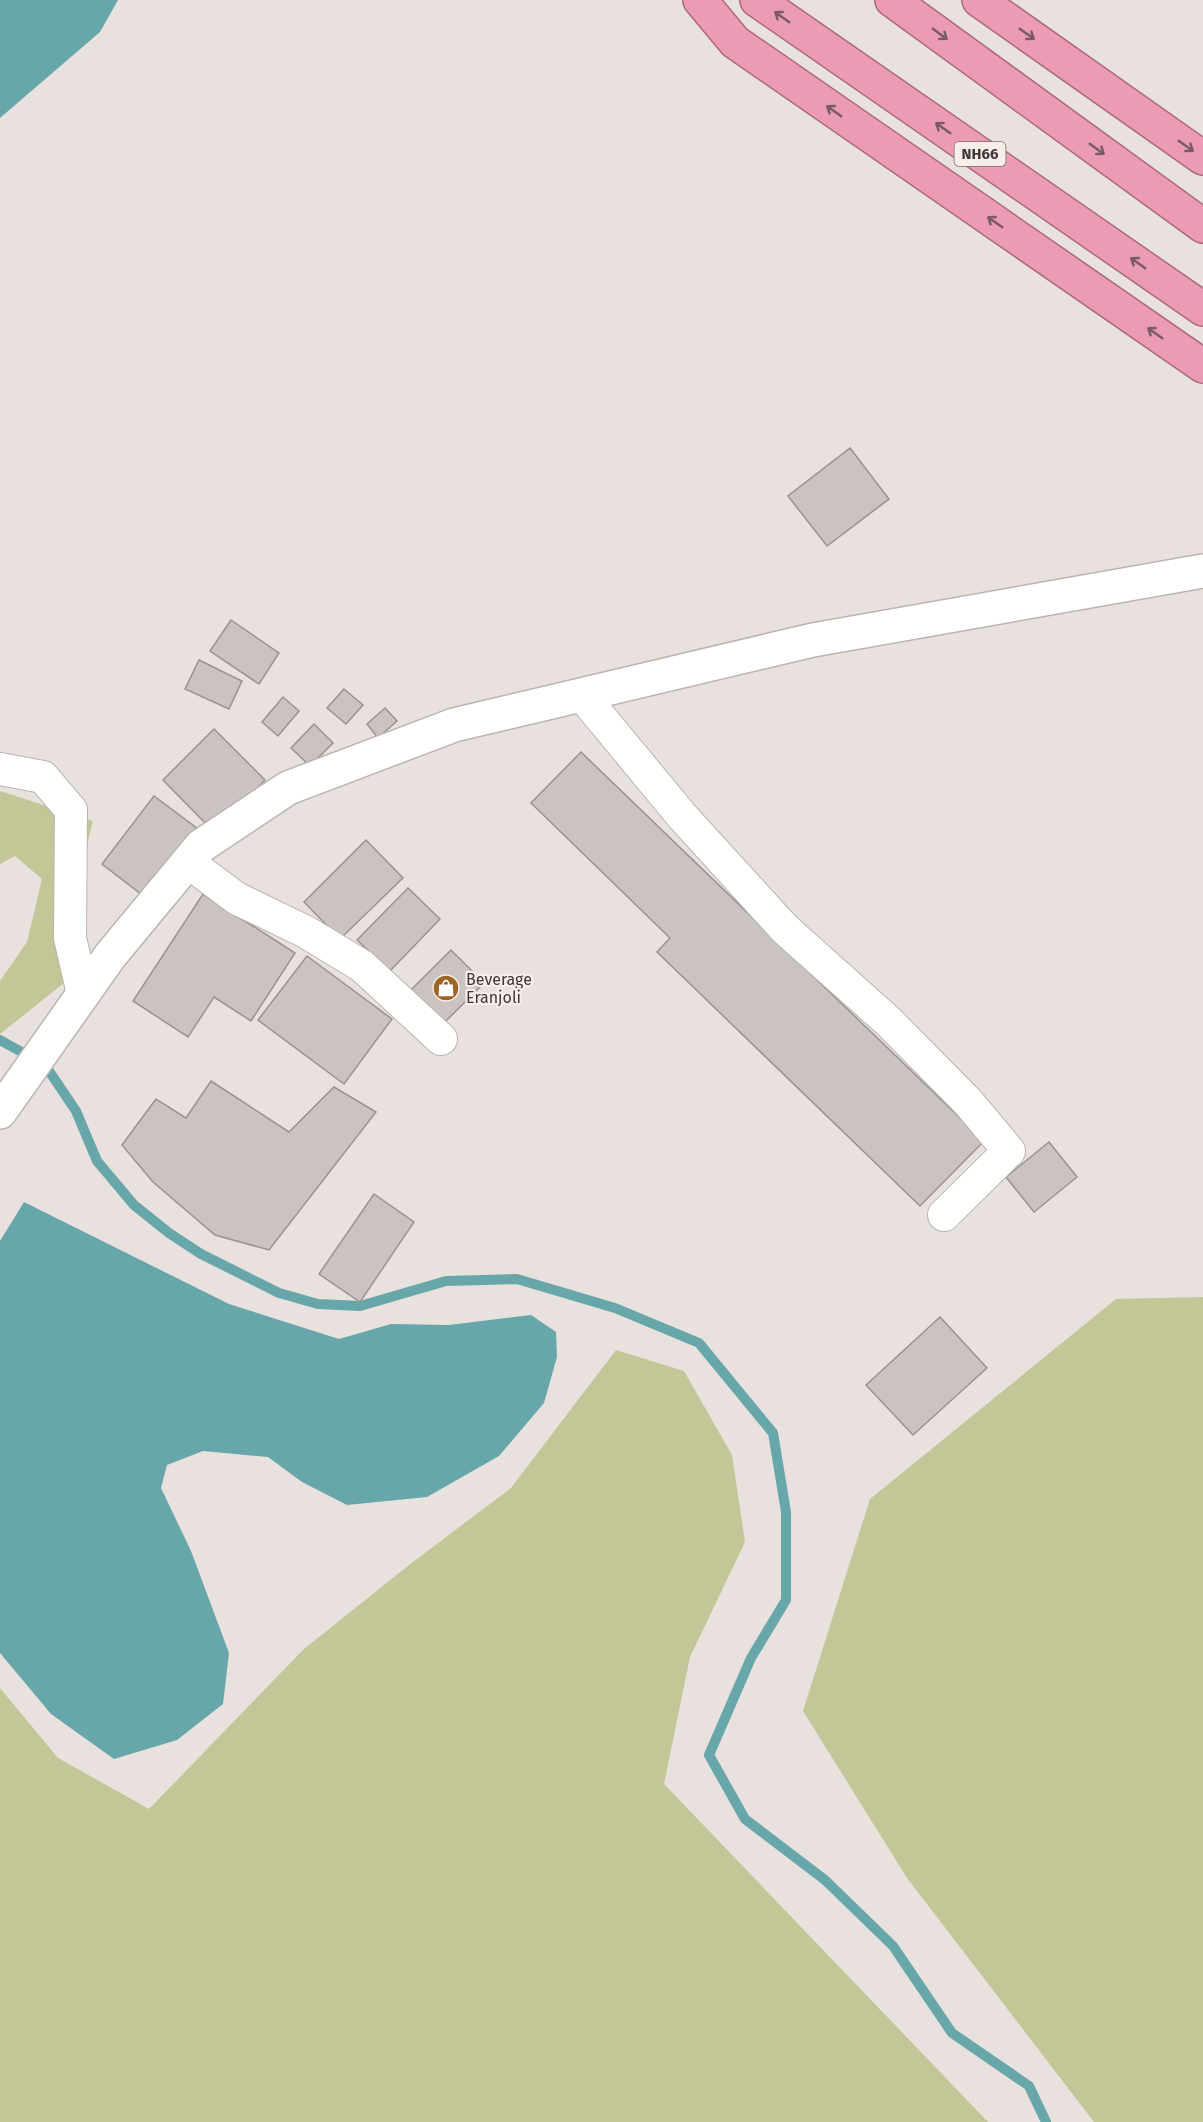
<svg xmlns="http://www.w3.org/2000/svg" width="1203" height="2122" viewBox="0 0 1203 2122" font-family="'Fira Sans',sans-serif">
<rect width="100%" height="100%" fill="#e9e1dd"/>
<!-- green -->
<path fill="#c3c697" d="M0 791 93 821 85 853 69 979 0 1034V981L27 942 42 879 15 856 0 864Z
M1203 1297V2122H1094L907 1878 803 1711 870 1499 1116 1299Z
M616 1350 684 1371 732 1455 745 1542 690 1657 664 1784 988 2122H0V1688L58 1758 149 1809 304 1649 409 1565 511 1488Z"/>
<!-- water -->
<path fill="#67a7aa" d="M0 0H118L100 32 0 118Z
M24 1202 229 1304 339 1339 391 1324 449 1325 531 1315 556 1332 557 1357 544 1403 499 1456 427 1497 347 1505 302 1482 268 1457 203 1451 167 1465 161 1488 191 1551 229 1653 223 1704 177 1740 114 1759 51 1714 0 1653V1241Z"/>
<g fill="none" stroke-linecap="round" stroke-linejoin="round">
<!-- stream -->
<path stroke="#67a7aa" stroke-width="10" d="M0 1040 45 1065 76 1111 97 1161 134 1205 169 1233 201 1254 279 1293 318 1304 360 1306 446 1281 517 1279 615 1308 699 1343 773 1433 786 1512V1600L751 1658 709 1755 745 1819 825 1880 893 1946 952 2033 1029 2086 1046 2122"/>
</g>
<!-- building -->
<path fill="#cbc3bf" stroke="#9a928e" stroke-width="1.5" d="M850 448 889 499 827 546 788 496Z
M231 620 279 653 259 684 210 651Z
M199 660 242 681 229 709 185 689Z
M344 689 363 705 346 724 327 708Z
M283 697 299 711 278 736 262 722Z
M385 708 397 721 378 738 367 724Z
M314 724 333 743 310 766 291 748Z
M214 729 265 780 214 832 163 780Z
M581 752 984 1141 920 1206 657 952 670 938 531 803Z
M154 796 202 832 150 901 102 864Z
M366 840 403 878 340 939 304 902Z
M408 888 440 919 390 971 357 940Z
M203 894 295 953 251 1021 214 997 188 1037 133 1001Z
M451 950 484 983 441 1026 408 993Z
M307 956 392 1019 344 1084 258 1020Z
M211 1081 289 1132 334 1087 376 1112 269 1250 215 1235 153 1182 122 1145 156 1099 186 1118Z
M1049 1142 1077 1177 1034 1212 1006 1177Z
M374 1194 414 1222 360 1302 319 1274Z
M940 1317 987 1368 913 1435 866 1385Z"/>
<g fill="none" stroke-linecap="round" stroke-linejoin="round">
<defs>
<path id="minor" d="M582 695 682 816 785 929 889 1022 968 1102 1009 1151 944 1215
M0 769 43 777 71 810 70 938 83 994
M188 862 236 898 306 932 362 966 441 1039"/>
<path id="tertiary" d="M0 1112 110 956 201 846 288 788 454 725 813 640 1203 571"/>
<path id="trunk" d="M700 0 735 42 1203 366
M757 0 1203 309
M892 0 1203 226
M979 0 1203 158"/>
</defs>
<!-- minor casing -->
<use href="#minor" stroke="#bcb4b0" stroke-width="34"/>
<!-- tertiary casing -->
<use href="#tertiary" stroke="#bcb4b0" stroke-width="36"/>
<!-- trunk casing -->
<use href="#trunk" stroke="#aa697c" stroke-width="36"/>
<!-- minor -->
<use href="#minor" stroke="#fff" stroke-width="32"/>
<!-- tertiary -->
<use href="#tertiary" stroke="#fff" stroke-width="33"/>
<!-- trunk -->
<use href="#trunk" stroke="#eb9cb4" stroke-width="33"/>
</g>
<!-- one-way arrows -->
<defs><path id="oneway-shaft" d="M-6 0H5M1.5-3L5.5 0L1.5 3" fill="none" stroke-width="1.6" stroke-linecap="round" stroke-linejoin="round" transform="scale(1.5)"/></defs>
<g stroke="#795b63">
<use href="#oneway-shaft" transform="translate(782 17) rotate(-145)"/>
<use href="#oneway-shaft" transform="translate(940 34) rotate(36)"/>
<use href="#oneway-shaft" transform="translate(1027 34) rotate(35)"/>
<use href="#oneway-shaft" transform="translate(834 111) rotate(-145)"/>
<use href="#oneway-shaft" transform="translate(943 128) rotate(-145)"/>
<use href="#oneway-shaft" transform="translate(1186 146) rotate(35)"/>
<use href="#oneway-shaft" transform="translate(1097 149) rotate(36)"/>
<use href="#oneway-shaft" transform="translate(995 222) rotate(-145)"/>
<use href="#oneway-shaft" transform="translate(1138 263) rotate(-145)"/>
<use href="#oneway-shaft" transform="translate(1155 333) rotate(-145)"/>
</g>
<!-- icons -->
<defs>
<symbol id="shop-disc" viewBox="-11 -11 22 22"><circle r="9.5" fill="#9e6424" stroke="#f7eeea"/><path d="M-5-2.5h2.3a2.7 3.5 0 0 1 5.4 0H5L5.5 6h-11ZM-1.5-2.5h3a1.5 2.3 0 0 0-3 0Z" fill="#fff"/></symbol>
</defs>
<g fill-rule="evenodd">
<use href="#shop-disc" x="431" y="973" width="30" height="30"/>
</g>
<g text-anchor="middle" dominant-baseline="central" stroke-width="4.5" stroke-linejoin="round" paint-order="stroke">
<!-- shield labels -->
<rect fill="#f7eeea" stroke="#746f6d" stroke-width="1.5" x="954.5" y="142" width="51" height="24" rx="4.5"/>
<g font-size="15" font-weight="bold" fill="#3c3837">
<text x="980" y="154">NH66</text>
</g>
<!-- poi labels -->
<g font-size="16" fill="#3c3837" stroke="#f7eeea" text-anchor="start">
<text x="466" y="979">Beverage<tspan x="466" dy="18">Eranjoli</tspan></text>
</g>
</g>
</svg>
